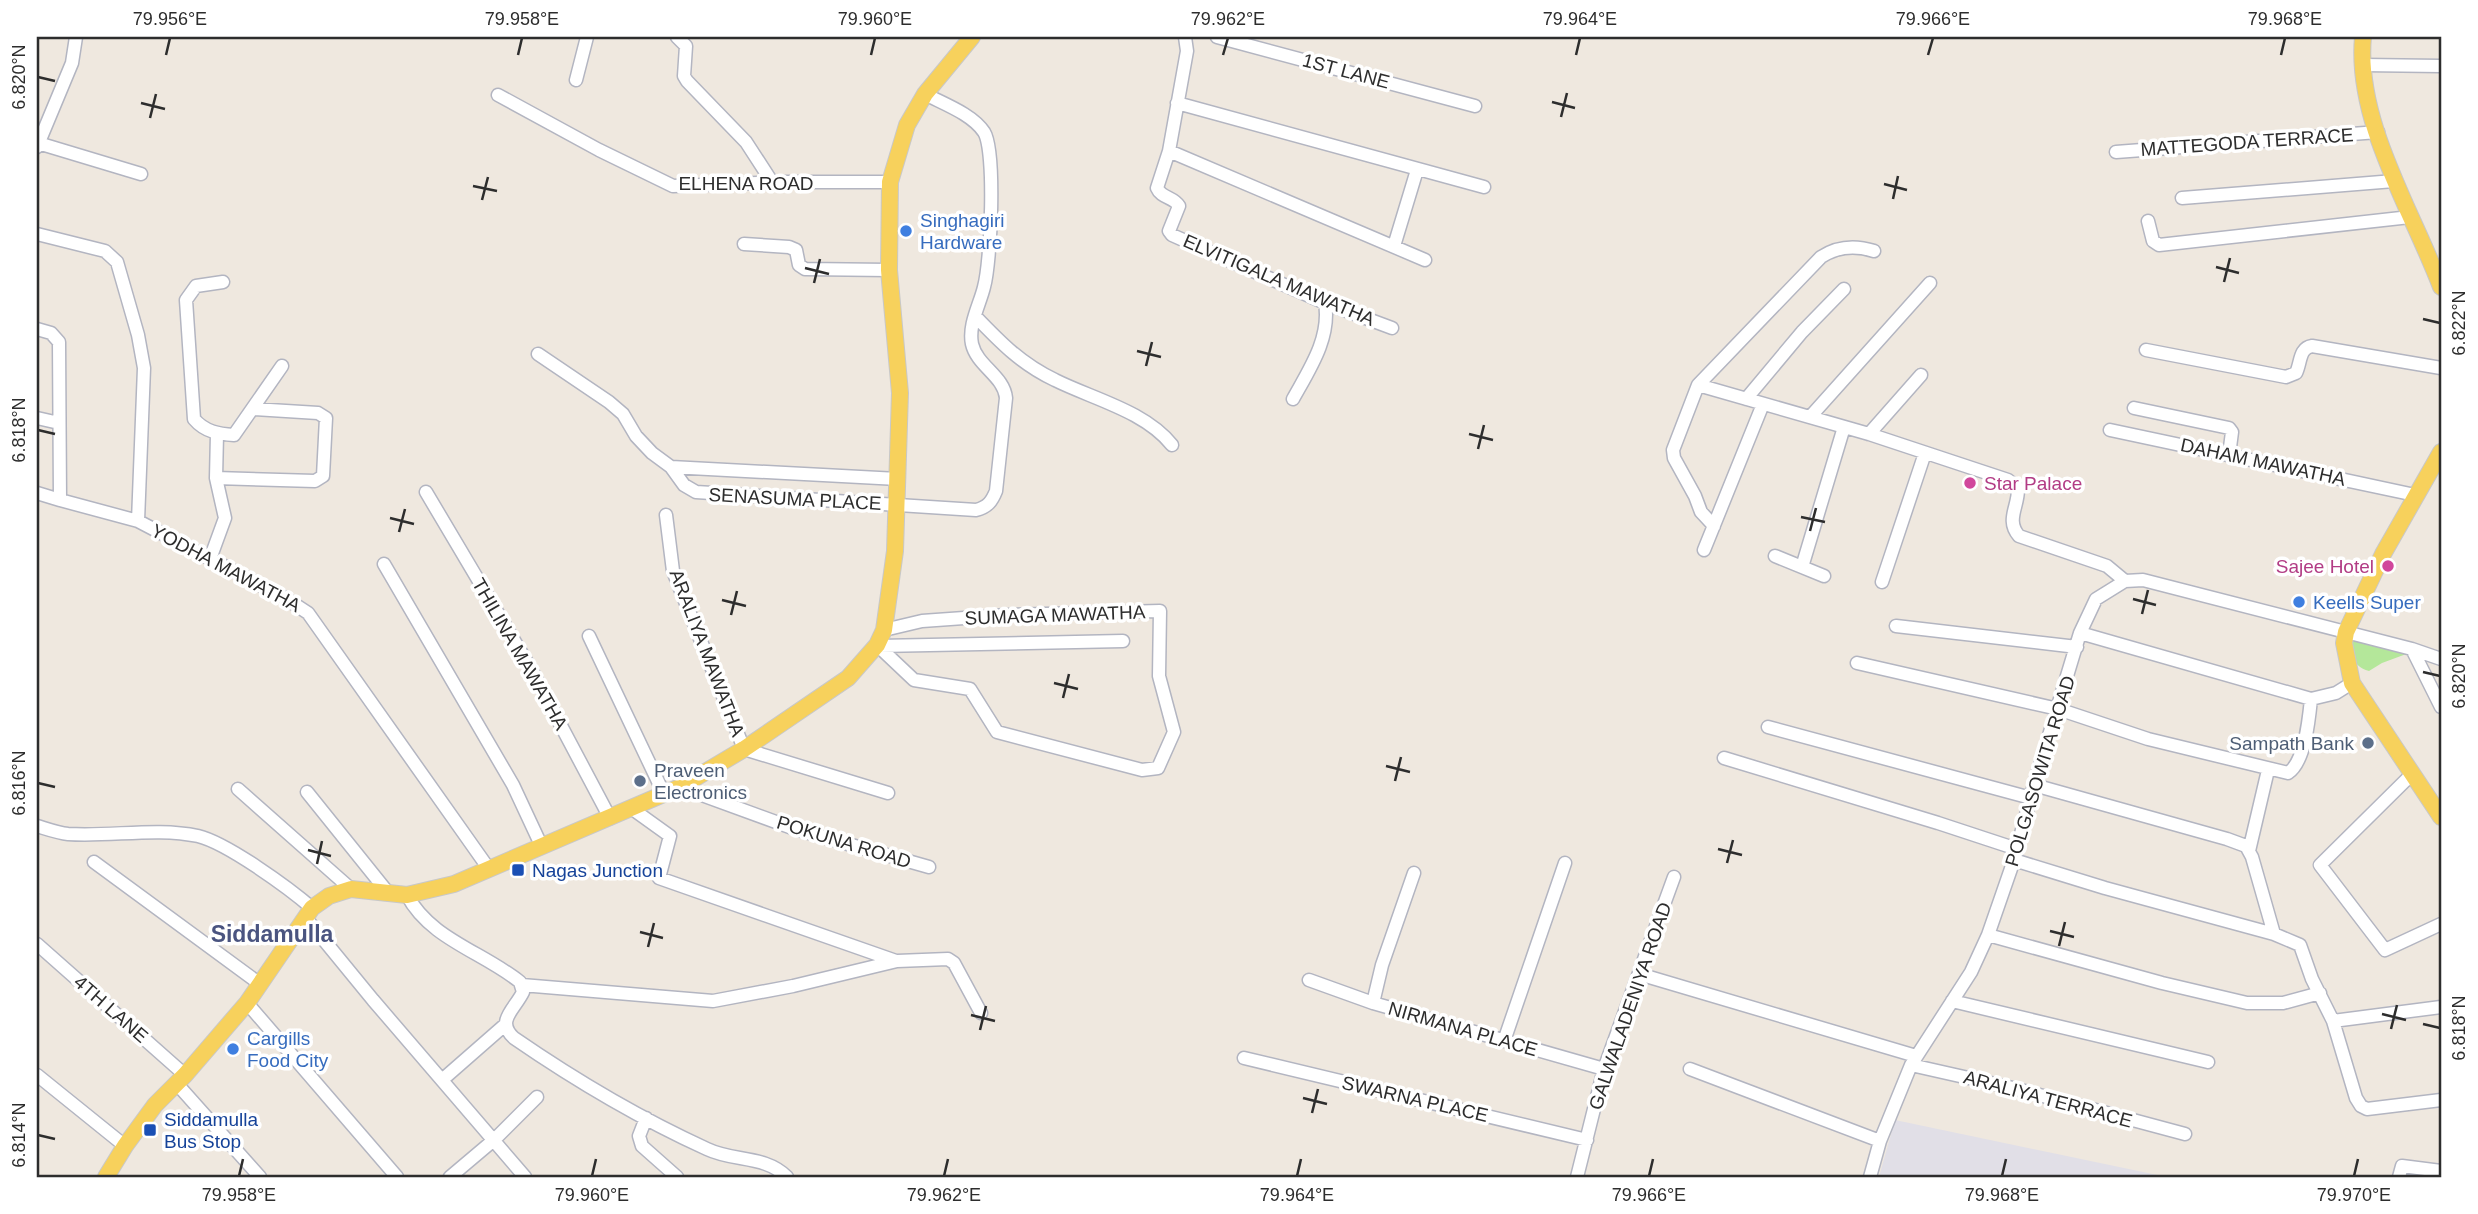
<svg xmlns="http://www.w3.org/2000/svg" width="2478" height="1214" viewBox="0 0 2478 1214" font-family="Helvetica,sans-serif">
<rect width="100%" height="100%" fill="#efe8df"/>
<!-- industrial -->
<path fill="#e1dfe7" d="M1895 1120 2167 1177H1879Z"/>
<!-- green -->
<path fill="#b4e79a" d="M2347 635 2409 653 2382 663 2369 671C2351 666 2350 651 2347 635Z"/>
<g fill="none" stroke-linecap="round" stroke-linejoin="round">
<defs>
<path id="minor" d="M677 37 686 46 684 76 687 81 746 142 772 182
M1185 37 1187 51 1169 151 1157 188C1161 198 1174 197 1179 206L1169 231 1172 235 1325 303 1392 328
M1217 37 1475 106
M2363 65 2441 66
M576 80 587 37
M498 95 599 150 673 186 787 182H890
M1177 103 1484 187
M38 143 141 174
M37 147 72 63 76 37
M1169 151 1425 260
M2116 152 2378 132
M2182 198 2394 181
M2148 221 2153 241 2159 245 2410 217
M37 234 105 251 117 262 138 335 144 368 138 521 285 598 308 613 489 869
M744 244 789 247 796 250 799 265 805 269 889 270
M1394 246 1417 170
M223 282 196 286 186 300 194 419C205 432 219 434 234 435L282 366
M975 316C1000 342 1021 364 1055 380 1093 399 1145 411 1172 445
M37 329 51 333 59 342 60 500 138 521
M2146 350 2286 377 2296 373C2301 363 2299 348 2312 346L2441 368
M538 354 609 402 623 414 636 436 652 453 671 467 684 485 696 492 976 510C988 507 992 501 996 491L1006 398C1004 376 977 366 972 344 968 325 980 304 984 287 991 262 996 151 984 132 972 114 944 104 925 94
M1698 385 1869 434 2008 480 2018 488C2019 506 2005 520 2019 536L2107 566 2125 581
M1293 399C1309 370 1331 338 1325 303
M1746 399 1802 332 1844 289
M2134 408 2229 428 2232 432 2229 455
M1810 417 1930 283
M37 418 59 423
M2110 430 2415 495
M1869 434 1921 375
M671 467 898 479
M216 478 315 481 323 476 326 418 318 413 253 409
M426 492 531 669 610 818
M37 493 60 500
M666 515 673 571 744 749 888 793
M1714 526 1701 512 1695 496 1674 458 1673 450 1698 385 1821 257C1838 246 1855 245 1874 251
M1704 550 1763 404
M1775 556 1824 576
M210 559 225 518 216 478 217 434
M384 564 513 785 541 845
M1802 567 1844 427
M1882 582 1925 453
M1896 626 2077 647
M2080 633 2311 699 2336 693 2352 683
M589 636 664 794
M877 645 914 680 970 689 997 732 1142 770 1158 768 1174 732 1159 676 1160 611 1006 615 922 621 884 630
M879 646 1123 641
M2412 649 2441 707
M1857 663 2058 709 2148 739 2288 773C2305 762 2309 719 2311 699
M1768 727 2031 798
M1724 758 1938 823 2017 849
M2412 774 2320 865 2385 950 2441 924
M2034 785 2227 839 2246 846 2252 857 2274 934
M680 787 795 829 929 867
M238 789 351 889
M307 792 389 894
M631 808 670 836 659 878 896 961
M37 826C47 829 58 833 68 834 111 837 156 827 198 836 227 843 289 888 312 908
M2249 851 2268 770
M2014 860 2105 888 2274 934 2300 945 2312 979 2333 1021 2356 1098 2361 1106 2367 1109 2441 1100
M94 862 260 984
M1414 873 1382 965 1373 1003 1604 1069
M407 895C430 939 483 952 520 982L523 992C515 1009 495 1021 514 1038 575 1080 639 1118 707 1149 734 1162 765 1155 787 1177
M305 917 373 1000 525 1177
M1988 935 2162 983 2247 1003H2283L2320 993
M37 944 185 1075
M1639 974 1916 1056
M1309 980 1373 1003
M522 985 713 1001 793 986 897 961 948 959 954 963 981 1013
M1952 1001 2208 1062
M247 1003 397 1177
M2333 1021 2441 1007
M1504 1041 1565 863
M1244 1058 1587 1140
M1911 1065 2013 1088 2185 1134
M1690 1069 1880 1141
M37 1075 125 1146
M442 1080 506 1024
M177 1084 260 1177
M646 1118 639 1136 642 1146 677 1177
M450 1177 495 1139 537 1097
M1577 1177 1604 1069 1674 877
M1870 1177 1880 1141 1911 1065 1971 972 1988 935 2014 860 2034 785 2080 633 2096 599 2125 581 2143 580 2412 649 2441 659
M2399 1177 2402 1166 2441 1171"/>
<path id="major" d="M2363 37C2355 121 2412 210 2441 287
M2441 452 2383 554 2346 632 2344 643 2352 683 2441 817
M106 1177 125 1146 155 1105 185 1075 247 1003 312 908 329 896 351 889 407 895 454 884 680 787 744 749 848 678 877 645 884 630 895 551 900 393 889 270 890 182 907 125 925 94 972 37"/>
</defs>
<!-- minor casing -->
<use href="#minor" stroke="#b3b5c1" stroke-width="15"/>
<!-- major casing -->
<use href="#major" stroke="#c8c8c8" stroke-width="18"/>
<!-- minor -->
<use href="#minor" stroke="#fff" stroke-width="12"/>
<!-- major -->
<use href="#major" stroke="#f7d15c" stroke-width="16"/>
</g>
<!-- ticks -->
<path fill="none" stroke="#2d2d2d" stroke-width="2.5" d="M166 55 170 38M518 55 522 38M871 55 875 38M1223 55 1228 38M1576 55 1580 38M1928 55 1933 38M2281 55 2285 38M38 77 55 81M1552 102 1575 108M141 103 165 109M1561 117 1567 93M150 118 156 94M1884 184 1907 190M473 186 497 191M1893 199 1898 176M482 200 488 177M2216 267 2239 273M805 268 829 274M2224 282 2230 258M814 283 820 259M2423 319 2440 323M1137 351 1161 357M1146 366 1152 342M38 430 55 434M1469 434 1493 440M1478 449 1484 425M1801 517 1825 522M390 518 414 524M1810 531 1816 508M399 532 405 509M2133 599 2156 605M722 600 746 606M2142 614 2148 590M731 615 737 591M2423 672 2440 676M1054 683 1078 689M1063 698 1069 674M1386 766 1410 772M1395 781 1401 757M38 783 55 787M1718 849 1742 855M308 850 331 856M1727 863 1733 840M317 864 322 841M2050 931 2074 937M640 932 663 938M2059 946 2065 922M648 947 654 923M2382 1014 2406 1020M971 1015 995 1021M2423 1024 2440 1028M2391 1029 2397 1005M980 1030 986 1006M1303 1098 1327 1104M1312 1113 1318 1089M38 1135 55 1139M239 1176 243 1159M592 1176 596 1159M944 1176 948 1159M1297 1176 1301 1159M1649 1176 1653 1159M2002 1176 2006 1159M2354 1176 2358 1159"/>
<!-- markers -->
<g fill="#3f7fe0" stroke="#fff" stroke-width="2.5">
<circle cx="906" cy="231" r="7"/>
<circle cx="2299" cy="602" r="7"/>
<circle cx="233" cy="1049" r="7"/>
</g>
<g fill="#d1479c" stroke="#fff" stroke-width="2.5">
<circle cx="1970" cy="483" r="7"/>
<circle cx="2388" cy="566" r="7"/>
</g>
<g fill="#5c6f8a" stroke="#fff" stroke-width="2.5">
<circle cx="2368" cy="743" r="7"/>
<circle cx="640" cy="781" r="7"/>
</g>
<g fill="#1a4fb4" stroke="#fff" stroke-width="2.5">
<rect x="511" y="863" width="14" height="14" rx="3.5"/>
<rect x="143" y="1123" width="14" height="14" rx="3.5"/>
</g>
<g text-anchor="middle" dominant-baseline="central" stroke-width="7" stroke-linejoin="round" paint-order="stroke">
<!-- street labels -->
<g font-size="19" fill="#2d2d2d" stroke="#fff">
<text transform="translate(1346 71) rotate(15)">1ST LANE</text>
<text transform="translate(2247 142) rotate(-4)">MATTEGODA TERRACE</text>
<text x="746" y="183">ELHENA ROAD</text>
<text transform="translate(1279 280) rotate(23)">ELVITIGALA MAWATHA</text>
<text transform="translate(2263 462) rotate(12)">DAHAM MAWATHA</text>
<text transform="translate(795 499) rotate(3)">SENASUMA PLACE</text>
<text transform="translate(226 568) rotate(28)">YODHA MAWATHA</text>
<text transform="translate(1055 615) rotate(-2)">SUMAGA MAWATHA</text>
<text transform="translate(707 653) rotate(69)">ARALIYA MAWATHA</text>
<text transform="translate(520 654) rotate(60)">THILINA MAWATHA</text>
<text transform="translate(2040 771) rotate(-73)">POLGASOWITA ROAD</text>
<text transform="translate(844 842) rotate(17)">POKUNA ROAD</text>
<text transform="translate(1630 1006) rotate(-71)">GALWALADENIYA ROAD</text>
<text transform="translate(111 1009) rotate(41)">4TH LANE</text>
<text transform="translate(1463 1029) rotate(16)">NIRMANA PLACE</text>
<text transform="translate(1415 1099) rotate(13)">SWARNA PLACE</text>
<text transform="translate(2048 1099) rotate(15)">ARALIYA TERRACE</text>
</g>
<!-- shop labels -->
<g font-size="19" fill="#366cbe" stroke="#fff" text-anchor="start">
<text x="920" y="220">Singhagiri<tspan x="920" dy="22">Hardware</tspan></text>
<text x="2313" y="602">Keells Super</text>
<text x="247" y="1038">Cargills<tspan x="247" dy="22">Food City</tspan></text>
</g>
<!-- hotel labels -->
<g font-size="19" fill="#b23c85" stroke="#fff" text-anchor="start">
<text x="1984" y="483">Star Palace</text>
<text x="2374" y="566" text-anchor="end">Sajee Hotel</text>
</g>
<!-- service labels -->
<g font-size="19" fill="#4e5e75" stroke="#fff" text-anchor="end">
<text x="2354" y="743">Sampath Bank</text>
<text x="654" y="770" text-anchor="start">Praveen<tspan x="654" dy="22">Electronics</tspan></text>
</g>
<!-- transit labels -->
<g font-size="19" fill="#164399" stroke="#fff" text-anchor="start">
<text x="532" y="870">Nagas Junction</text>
<text x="164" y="1119">Siddamulla<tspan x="164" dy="22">Bus Stop</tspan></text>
</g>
<!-- quarter labels -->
<g font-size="23" font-weight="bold" fill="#4a5480" stroke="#fff">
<text x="272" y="934">Siddamulla</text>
</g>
</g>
<!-- border -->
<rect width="2478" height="1214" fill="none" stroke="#ffffff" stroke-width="77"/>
<rect x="38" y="38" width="2402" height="1138" fill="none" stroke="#2d2d2d" stroke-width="2.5"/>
<g font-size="18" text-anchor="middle" fill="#2d2d2d">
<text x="170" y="25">79.956°E</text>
<text x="522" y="25">79.958°E</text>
<text x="875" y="25">79.960°E</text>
<text x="1228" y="25">79.962°E</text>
<text x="1580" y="25">79.964°E</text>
<text x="1933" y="25">79.966°E</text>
<text x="2285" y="25">79.968°E</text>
<text transform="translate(19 77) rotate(-90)" y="6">6.820°N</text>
<text transform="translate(2459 323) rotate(-90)" y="6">6.822°N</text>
<text transform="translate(19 430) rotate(-90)" y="6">6.818°N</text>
<text transform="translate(2459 676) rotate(-90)" y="6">6.820°N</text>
<text transform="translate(19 783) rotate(-90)" y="6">6.816°N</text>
<text transform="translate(2459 1028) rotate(-90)" y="6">6.818°N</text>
<text transform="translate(19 1135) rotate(-90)" y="6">6.814°N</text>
<text x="239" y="1201">79.958°E</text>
<text x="592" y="1201">79.960°E</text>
<text x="944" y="1201">79.962°E</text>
<text x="1297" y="1201">79.964°E</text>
<text x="1649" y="1201">79.966°E</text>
<text x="2002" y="1201">79.968°E</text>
<text x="2354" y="1201">79.970°E</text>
</g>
</svg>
